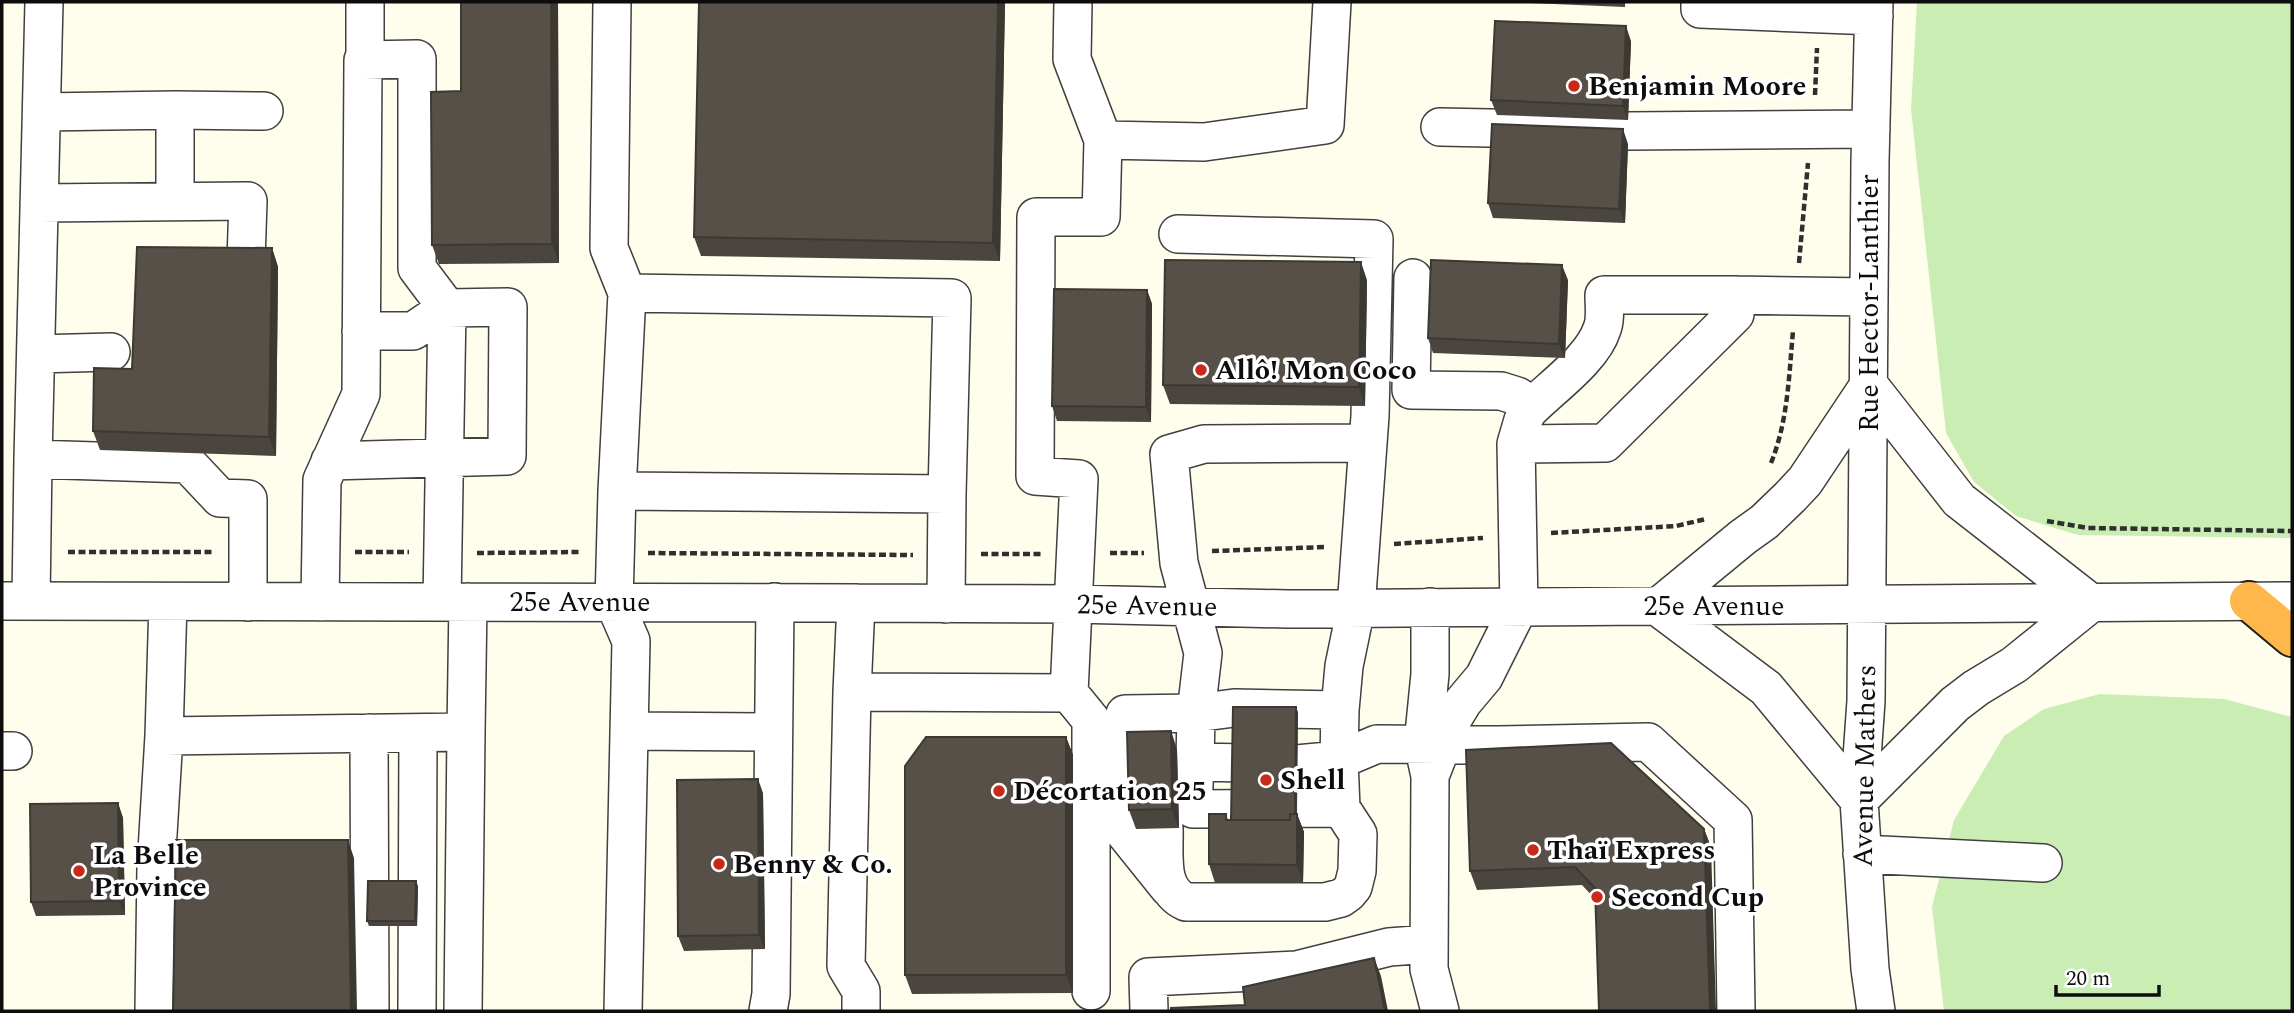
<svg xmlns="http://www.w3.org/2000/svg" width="2294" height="1013" viewBox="0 0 2294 1013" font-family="Spectral,serif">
<rect width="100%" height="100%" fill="#fffeed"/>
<!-- green -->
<path fill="#c9edb2" d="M1917 2H2292V538L2078 535 2016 516 1974 482 1946 433 1911 109Z
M2100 694 2224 699 2292 717V1011H1944L1932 907 1954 820 2004 736 2044 709Z"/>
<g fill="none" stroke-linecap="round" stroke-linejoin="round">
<defs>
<path id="minor" d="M612 2 609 248 627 293
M1073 2 1072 59 1103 140 1204 142 1325 125 1332 2
M1700 2V9L1874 16
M1874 2 1870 161 1866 701 1859 800 1870 969 1876 1011
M365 60V2
M175 110 264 111
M42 112 175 110V201
M1440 127 1629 131 1871 129
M39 203 248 201 246 261
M1178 234 1374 239 1370 416 1356 608 1344 666 1340 710 1339 760 1377 744 1499 745 1648 742 1733 820 1736 1011
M1413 278 1411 390 1501 391 1517 396 1533 406
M36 354 111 352
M1869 385 1959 500 2091 603
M1516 444 1523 420 1528 411C1550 388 1592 360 1602 329 1606 319 1604 306 1604 295H1736L1869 297
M33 459 44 2
M330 461 507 456 508 307 447 308 413 331H361
M617 491 627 293 952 298 947 494
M2 601 856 603 1073 604 1287 609 2292 601
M31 601 33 459 188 464 220 498 248 499V602
M168 602 164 736 466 732 468 602
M320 602 322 480 361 394 363 60 417 59V268L447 308 442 602
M856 603 852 692 1069 693 1079 479 1035 476 1036 217H1101L1103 140
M1430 607V674L1423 744 1430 776 1429 969 1440 1011
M1658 607 1743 537 1764 522 1790 497 1805 481 1869 385
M1658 607 1766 688 1859 800
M852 692 846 966 861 991V1011
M1069 693 1091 720V991
M629 731 772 732
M369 733 370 1011
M2 751H13
M1195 762 1193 809 1341 808
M1430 776 1452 720 1463 702 1484 677 1519 607 1516 444 1605 443 1735 314 1736 295
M1859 800 1955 704 1976 688 2014 665 2091 603
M1164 828C1165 854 1158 890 1186 902H1325L1341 898 1348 893 1353 887 1357 871 1358 834 1341 808 1339 760 1297 764 1195 762 1196 713 1203 653 1179 563 1169 454 1204 444 1368 443
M1862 854 2043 863
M1169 888 1124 832 1125 714 1196 713 1234 708 1340 710
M154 1011 156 867 164 736
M417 1011 418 733
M463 1011 466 732
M623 1011 631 641 614 602 617 491 947 494 946 604
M768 1011 771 994 775 602
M1149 1011 1148 977 1297 970 1389 947 1429 944"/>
<path id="highway" d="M2249 601 2292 637"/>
</defs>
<!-- minor casing -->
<use href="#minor" stroke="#404040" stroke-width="40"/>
<!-- highway casing -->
<use href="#highway" stroke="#1e1e1e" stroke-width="42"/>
<!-- path -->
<path stroke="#2f2f2f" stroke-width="4.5" stroke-dasharray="7 3.5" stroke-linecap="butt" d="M1815 95 1817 48
M1799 263 1808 163
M1771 463C1788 421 1789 375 1793 331
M2047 521 2088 528 2292 531
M1551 533 1676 526 1706 519
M1394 544 1483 538
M1212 551 1326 547
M68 552H213
M355 552H409
M477 553 580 552
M648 553 913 555
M1110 553H1144
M981 554H1042"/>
<!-- minor -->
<use href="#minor" stroke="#fff" stroke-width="37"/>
<!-- highway -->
<use href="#highway" stroke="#ffb74b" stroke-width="38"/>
</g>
<!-- wall -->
<path fill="#4a453e" d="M558 2 559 263 439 264 432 245 461 91Z
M699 2H1005L1000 261 701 256 694 237Z
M1505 2H1625V7Z
M1631 41 1628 120 1497 115 1491 100Z
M1628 144 1625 223 1493 218 1488 203Z
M272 248 278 267 276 456 100 450 93 431Z
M1367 280 1365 406 1170 404 1163 385Z
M1568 280 1565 358 1433 353 1428 338Z
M1147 290 1152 304 1151 422 1057 421 1052 406Z
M1298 712 1297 814 1304 832 1303 883H1215L1209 864 1226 814 1228 820H1231Z
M1171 731 1177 750 1179 828 1136 829 1129 810Z
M1066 737 1073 755V993L912 994 905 975Z
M763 793 765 949 684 951 678 936Z
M118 803 123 818 125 915 36 916 31 902Z
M1704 829 1711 847 1596 900 1582 885 1477 890 1470 871Z
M418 886 417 926H369L367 921Z"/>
<!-- shaded-wall -->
<path fill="#3c3832" d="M551 2H558L559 263 552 244Z
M998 2H1005L1000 261 993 243Z
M1626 26 1631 41 1628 120 1623 106Z
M1623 129 1628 144 1625 223 1619 209Z
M272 248 278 267 276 456 269 437Z
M1361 262 1367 280 1365 406 1359 387Z
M1562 265 1568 280 1565 358 1559 344Z
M1147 290 1152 304 1151 422 1146 407Z
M1296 707 1298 712 1296 839 1294 834Z
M1171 731 1177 750 1179 828 1172 809Z
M1066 737 1073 755V993L1066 975Z
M758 779 763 793 765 949 759 935Z
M118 803 123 818 125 915 119 901Z
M1297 814 1304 832 1303 883 1297 865Z
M1704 829 1711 847 1716 1011H1710Z
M348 840 354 858 357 1011H351Z
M416 881 418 886 417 926 415 921Z
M1374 958 1381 976 1388 1011H1385Z"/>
<!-- building -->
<path fill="#565048" stroke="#3c3832" stroke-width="2" d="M461 2H551L552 244 432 245 431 92 461 91Z
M699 2H998L993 243 694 237Z
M1495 21 1626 26 1623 106 1491 100Z
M1492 124 1623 129 1619 209 1488 203Z
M137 247 272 248 269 437 93 431 94 368 132 369Z
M1165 260 1361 262 1359 387 1163 385Z
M1431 260 1562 265 1559 344 1428 338Z
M1054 289 1147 290 1146 407 1052 406Z
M1233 707H1296L1295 814H1290V820H1231Z
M1171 731 1172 809 1129 810 1127 732Z
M926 737H1066V975H905V766Z
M1611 743 1704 829 1710 1011H1599L1595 888 1575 867 1470 871 1466 750Z
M758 779 759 935 678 936 677 780Z
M118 803 119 901 31 902 30 804Z
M1209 814H1226V820H1290V814H1297V865L1209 864Z
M176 840H348L351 1011H173Z
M368 881H416L415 921H367Z
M1374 958 1385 1011H1171V1008L1245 1005 1243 987Z"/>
<!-- markers -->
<g fill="#c92918" stroke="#fff" stroke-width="2.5">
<circle cx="1574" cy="86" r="7"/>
<circle cx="1201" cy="370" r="7"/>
<circle cx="1266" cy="780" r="7"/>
<circle cx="999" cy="791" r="7"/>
<circle cx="1533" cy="850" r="7"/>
<circle cx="719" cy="864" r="7"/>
<circle cx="79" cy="871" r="7"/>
<circle cx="1597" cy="897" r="7"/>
</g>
<g text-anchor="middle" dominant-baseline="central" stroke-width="7" stroke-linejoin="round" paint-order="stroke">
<!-- poi labels -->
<g font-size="28" font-weight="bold" fill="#0d0d0d" stroke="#fff" text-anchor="start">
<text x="1588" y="86">Benjamin Moore</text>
<text x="1215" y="370">Allô! Mon Coco</text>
<text x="1280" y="780">Shell</text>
<text x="1013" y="791">Décortation 25</text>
<text x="1547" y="850">Thaï Express</text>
<text x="93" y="855">La Belle<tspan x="93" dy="32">Province</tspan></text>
<text x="733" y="864">Benny &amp; Co.</text>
<text x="1611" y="897">Second Cup</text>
</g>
<!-- street labels -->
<g font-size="28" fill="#0d0d0d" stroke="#fff">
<text transform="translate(1869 303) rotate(-90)">Rue Hector-Lanthier</text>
<text x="580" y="602">25e Avenue</text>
<text transform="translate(1147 606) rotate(1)">25e Avenue</text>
<text x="1714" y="606">25e Avenue</text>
<text transform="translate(1865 766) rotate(-89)">Avenue Mathers</text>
</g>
</g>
<!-- border -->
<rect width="2294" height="1013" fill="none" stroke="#0d0d0d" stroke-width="7"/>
<!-- scale -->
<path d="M2056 985v10h103v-10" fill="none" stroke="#0d0d0d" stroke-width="3.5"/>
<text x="2066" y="985" font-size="21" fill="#0d0d0d" stroke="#ffffff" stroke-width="5" paint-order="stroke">20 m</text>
</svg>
